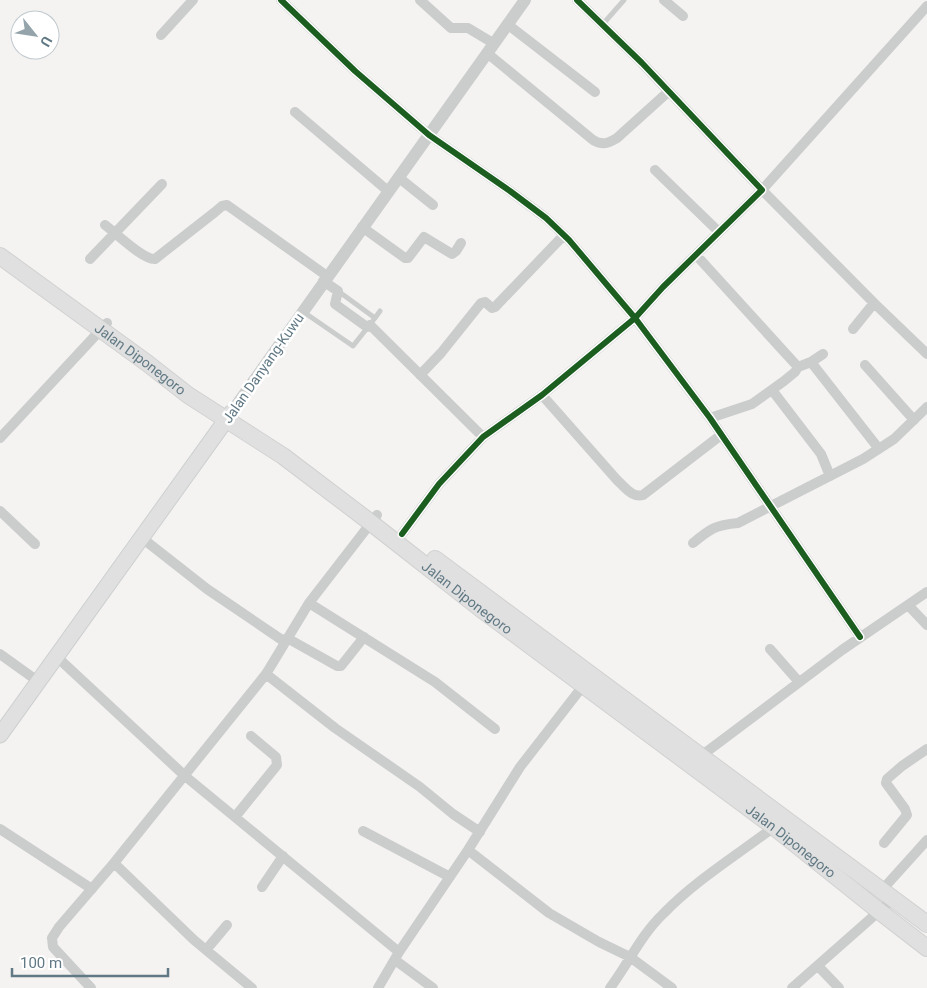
<svg xmlns="http://www.w3.org/2000/svg" width="927" height="988" viewBox="0 0 927 988" font-family="Roboto,sans-serif">
<rect width="100%" height="100%" fill="#f4f3f1"/>
<g fill="none" stroke-linecap="round" stroke-linejoin="round">
<defs>
<path id="secondary" d="M0 735 231 413"/>
<g id="primary">
<path id="s1" d="M0 256 147 363 188 395 283 456 370 522 481 609 774 827 879 911 927 948"/>
<path d="M435 559 927 924"/>
</g>
</defs>
<!-- secondary casing -->
<use href="#secondary" stroke="#cdd0d0" stroke-width="17"/>
<!-- primary casing -->
<use href="#primary" stroke="#d1d1d1" stroke-width="18"/>
<!-- service -->
<path stroke="#cbcdcd" stroke-width="5" d="M603 24 624 0
M305 313 353 346 375 318 338 291
M375 318 380 311"/>
<!-- minor -->
<path stroke="#cbcdcd" stroke-width="10" d="M281 0 355 71 429 135 510 191 546 218 569 240 635 318 710 418 860 637
M420 0 451 28H468L493 43
M664 0 683 16
M927 6 762 190 874 303 927 354
M507 24 595 92
M161 35 193 0
M487 53 593 140C603 146 608 143 617 138L668 92
M295 112 388 191
M655 170 719 232
M398 177 433 205
M105 225C116 233 143 260 155 259L215 212 222 206 227 205 327 276
M362 227 405 258H408L424 237 452 254 456 251 461 243
M696 255 798 367 795 372 784 381 752 404 710 418
M90 259 162 184
M323 281 338 291 335 304 367 327
M370 325 483 437
M853 329 874 303
M811 362 823 354
M865 365 914 420
M798 367 811 362 879 449
M420 375 441 353 481 303 485 302 492 308 495 307 564 235
M772 390 821 454 830 476
M542 395 617 480C625 487 632 498 643 495L721 435
M0 438 107 323
M0 511 35 544
M402 534 439 484 483 437 542 395 635 318 663 287 762 190 642 63 577 0
M142 538 207 589 285 642
M693 543C710 529 715 525 738 523L863 459 894 439 927 407
M309 603 435 682 495 729
M908 605 927 625
M287 638 337 666H341L364 637
M770 649 799 682
M0 654 39 682
M57 657 185 776 399 952
M266 674 335 728 420 787 453 814 480 832
M697 759 842 650 927 592
M235 817 277 765 276 757 251 736
M0 829 92 889
M363 831 450 877
M884 843 907 815 905 809 886 783 887 779 902 766 927 749
M468 850 549 913 599 942 630 957 672 988
M114 863 194 940 252 988
M262 887 283 856
M882 890 927 840
M206 950 227 925
M395 960 433 988
M818 966 839 988
M91 988 53 947 52 938 59 927 114 863 266 674 309 603 377 515
M378 988 399 952 468 850 520 767 586 682
M610 988C628 964 641 935 663 914 696 880 737 855 774 827
M792 988 893 899"/>
<!-- tertiary -->
<path stroke="#cbcdcd" stroke-width="12" d="M231 413 525 0"/>
<!-- secondary -->
<use href="#secondary" stroke="#e0e0e0" stroke-width="15"/>
<!-- primary -->
<use href="#primary" stroke="#e0e0e0" stroke-width="16"/>
<defs>
<path id="cycleway" d="M281 0 355 71 429 135 510 191 546 218 569 240 635 318 710 418 860 637
M402 534 439 484 483 437 542 395 635 318 663 287 762 190 642 63 577 0"/>
</defs>
<!-- cycleway casing -->
<use href="#cycleway" stroke="#fff" stroke-width="9"/>
<!-- cycleway -->
<use href="#cycleway" stroke="#1b5e20" stroke-width="6"/>
</g>
<g text-anchor="middle" dominant-baseline="central" stroke-width="5" stroke-linejoin="round" paint-order="stroke">
<!-- street labels -->
<g font-size="14" fill="#617984" stroke="#fff">
<text stroke="none"><textPath href="#s1" startOffset="174">Jalan Diponegoro</textPath></text>
<text transform="translate(263 368) rotate(-55)">Jalan Danyang-Kuwu</text>
<text stroke="none"><textPath href="#s1" startOffset="579">Jalan Diponegoro</textPath></text>
<text stroke="none"><textPath href="#s1" startOffset="984">Jalan Diponegoro</textPath></text>
</g>
</g>
<!-- north arrow -->
<g transform="translate(35 35) rotate(120)"><circle r="24" fill="#ffffff" stroke="#c0c9ce"/>
<path d="M0-4L9 19L0 12L-9 19Z" fill="#94a4aa"/>
<text y="-8" font-size="14" font-weight="bold" text-anchor="middle" fill="#617984">U</text>
</g>
<!-- scale -->
<path d="M12 968v8h156v-8" fill="none" stroke="#617984" stroke-width="2.5"/>
<text x="20" y="968" font-size="15" fill="#617984" stroke="#ffffff" stroke-width="4" paint-order="stroke">100 m</text>
</svg>
